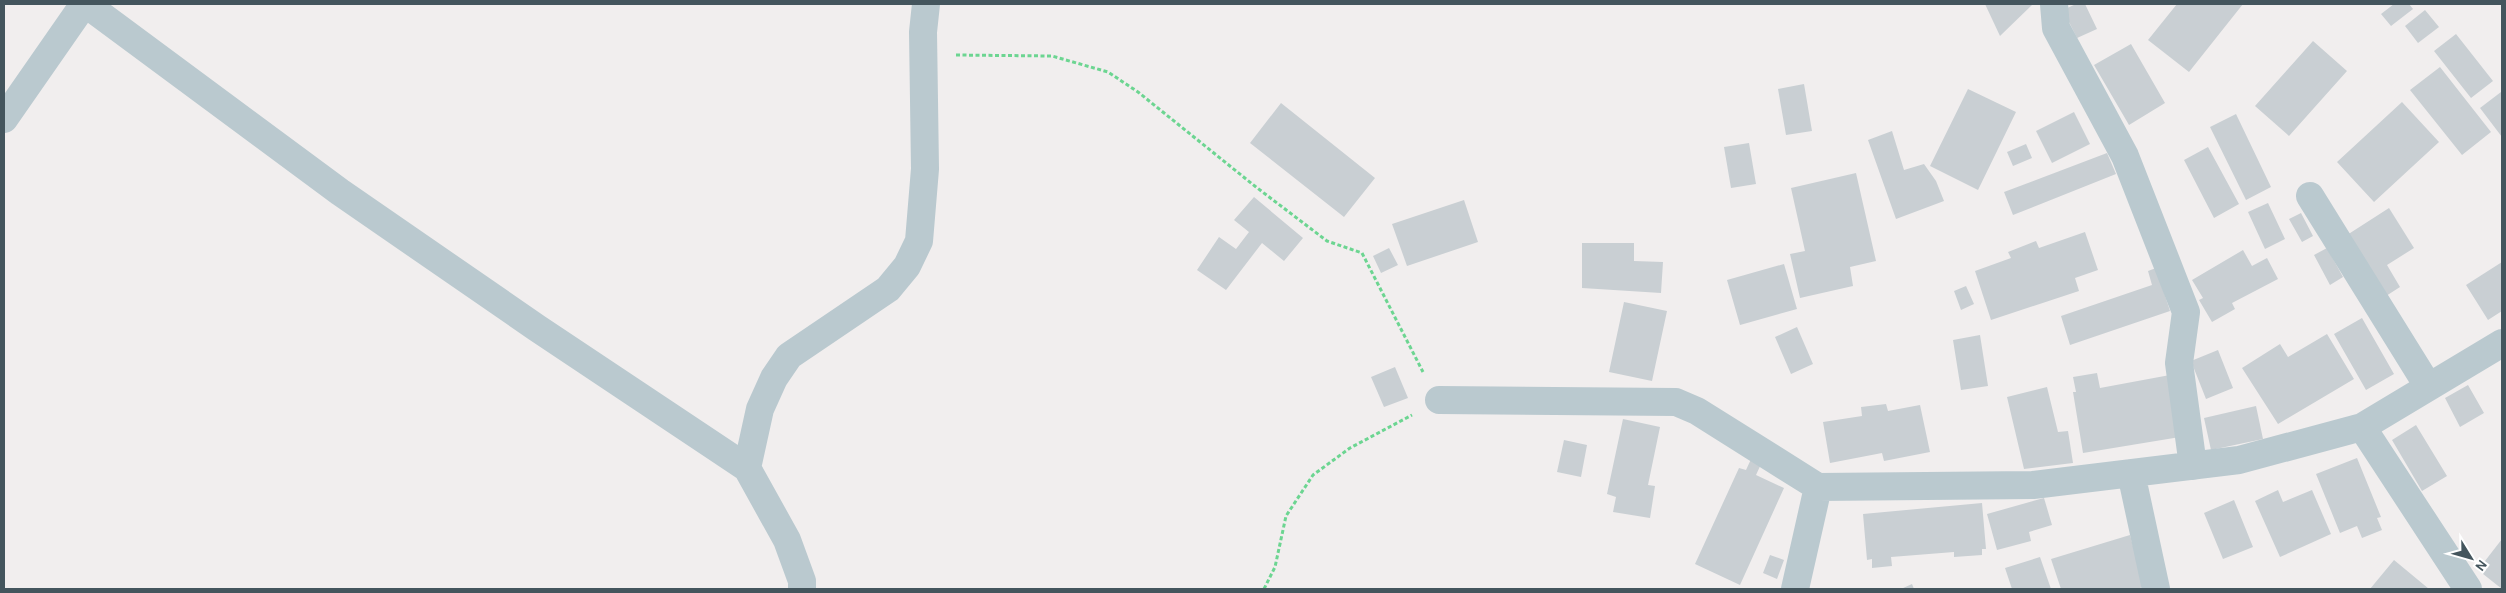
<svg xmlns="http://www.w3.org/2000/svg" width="2506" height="593" viewBox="0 0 2506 593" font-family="Karla,sans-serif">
<rect width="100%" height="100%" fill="#f1eeee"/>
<!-- building -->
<path fill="#c9cfd3" d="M1985 4H2033L2000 36Z
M2076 4H2085L2097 29 2077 38 2063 10Z
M2177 4H2243L2189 72 2148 40Z
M2394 4H2409L2413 9 2391 26 2381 14Z
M2425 10 2439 27 2418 43 2405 26Z
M2456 34 2493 81 2471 98 2434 51Z
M2313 41 2347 71 2289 136 2255 106Z
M2131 44 2165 103 2129 125 2094 65Z
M2440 67 2491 132 2462 155 2410 90Z
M1804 84 1812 131 1786 135 1778 89Z
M1968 89 2016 112 1978 190 1930 166Z
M2501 92 2502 94V137L2480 108Z
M2402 102 2439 142 2374 202 2337 162Z
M1281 103 1375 178 1344 217 1250 143Z
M2074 112 2090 144 2052 163 2036 131Z
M2236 114 2271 187 2246 200 2210 127Z
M1892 131 1904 170 1924 164 1936 181 1944 201 1896 219 1868 140Z
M1749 143 1756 184 1731 188 1724 147Z
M2026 144 2032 158 2013 166 2007 152Z
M2208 147 2239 204 2214 218 2184 160Z
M2107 153 2116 174 2013 215 2004 192Z
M1856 173 1876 261 1850 267 1853 286 1800 298 1790 254 1805 251 1791 188Z
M1254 197 1303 238 1284 261 1262 243 1226 290 1197 270 1219 237 1236 249 1249 232 1234 220Z
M1464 200 1478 242 1407 266 1392 224Z
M2268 203 2285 239 2265 249 2248 212Z
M2389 208 2414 248 2387 265 2400 287 2386 296 2347 235Z
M2301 213 2313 236 2302 242 2289 219Z
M2085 232 2098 270 2075 278 2079 291 1991 320 1975 271 2011 258 2008 252 2036 241 2039 248Z
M1582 243H1634V261L1663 262 1661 293 1582 288Z
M1389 248 1398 265 1381 273 1373 256Z
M2327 248 2343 277 2330 285 2314 255Z
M2243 250 2252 266 2267 258 2278 279 2232 303 2235 309 2212 322 2199 300 2203 298 2192 280Z
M2502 262V311L2488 320 2466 285Z
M1784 264 1797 309 1740 325 1727 280Z
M2156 268 2170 311 2070 345 2061 316 2152 285 2148 271Z
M1966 286 1974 304 1961 310 1954 291Z
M1624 302 1667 311 1652 381 1609 372Z
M2362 318 2394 374 2366 390 2334 334Z
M1797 327 1813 364 1791 374 1775 337Z
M2327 334 2354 379 2278 424 2242 368 2280 344 2288 357Z
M1980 335 1988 386 1961 390 1953 340Z
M2218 350 2233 388 2206 399 2191 361Z
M1395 367 1408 398 1384 407 1371 377Z
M2097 373 2100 388 2170 375 2180 437 2083 453 2073 392H2076L2073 377Z
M2468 385 2484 413 2460 427 2445 398Z
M2047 387 2058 432 2068 431 2073 463 2024 469 2007 397Z
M1886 404 1888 411 1920 405 1930 452 1884 461 1882 453 1830 463 1823 422 1862 416 1861 407Z
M2256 406 2263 439 2211 450 2204 418Z
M1623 419 1660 427 1648 485 1655 486 1650 518 1613 512 1616 497 1607 494Z
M2416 425 2447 476 2422 491 2392 440Z
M1564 440 1587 445 1581 477 1557 472Z
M1752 457 1762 462 1756 475 1784 488 1740 585 1695 564 1739 468 1746 470Z
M2357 458 2381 517 2377 518 2382 530 2362 538 2357 526 2340 533 2316 474Z
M2278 490 2283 502 2312 490 2331 534 2280 557 2255 501Z
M2044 498 2052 525 2029 532 2031 541 1997 550 1987 514Z
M2234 500 2253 547 2223 559 2204 513Z
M1982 503 1986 549H1982V555L1954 557V552L1891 557 1892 566 1872 568V559L1867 560 1863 514Z
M2130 535 2144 587 2136 589H2061L2051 559Z
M2502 539V589L2478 570Z
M1770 555 1784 560 1777 579 1763 573Z
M2040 557 2051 589H2012L2005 568Z
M2394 560 2429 589H2370Z
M1912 584 1914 589H1901Z"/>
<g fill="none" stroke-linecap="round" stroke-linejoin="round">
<!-- path -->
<path stroke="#6cd591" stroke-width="3" stroke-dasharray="4 2.5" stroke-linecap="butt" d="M956 55 1052 56 1108 72 1138 92 1256 187 1327 241 1362 253 1423 372
M1264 589 1275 567 1286 516 1313 475 1350 448 1412 415"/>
<!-- minor -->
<path stroke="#bac9cf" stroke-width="28" d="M86 4 340 192 537 328 747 468 787 540 802 581V589
M2054 4 2056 28 2125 156 2186 312 2179 363 2193 466
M4 119 84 4
M2310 196 2428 386
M1439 400 1676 402 1697 411 1818 487
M747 468 760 409 774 378 789 356 888 289 907 266 919 241 925 169 923 32 926 4
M2131 473 2156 589
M1795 589 1818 487 2033 485 2239 460 2362 427
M2468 589 2362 427 2502 343"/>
</g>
<!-- border -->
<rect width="2506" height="593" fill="none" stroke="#44555d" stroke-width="10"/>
<!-- north arrow -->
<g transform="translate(2471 558) rotate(127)" stroke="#ffffff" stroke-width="4" paint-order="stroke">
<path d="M0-4L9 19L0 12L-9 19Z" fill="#44555d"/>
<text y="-8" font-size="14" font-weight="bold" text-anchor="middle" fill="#44555d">N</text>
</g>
</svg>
